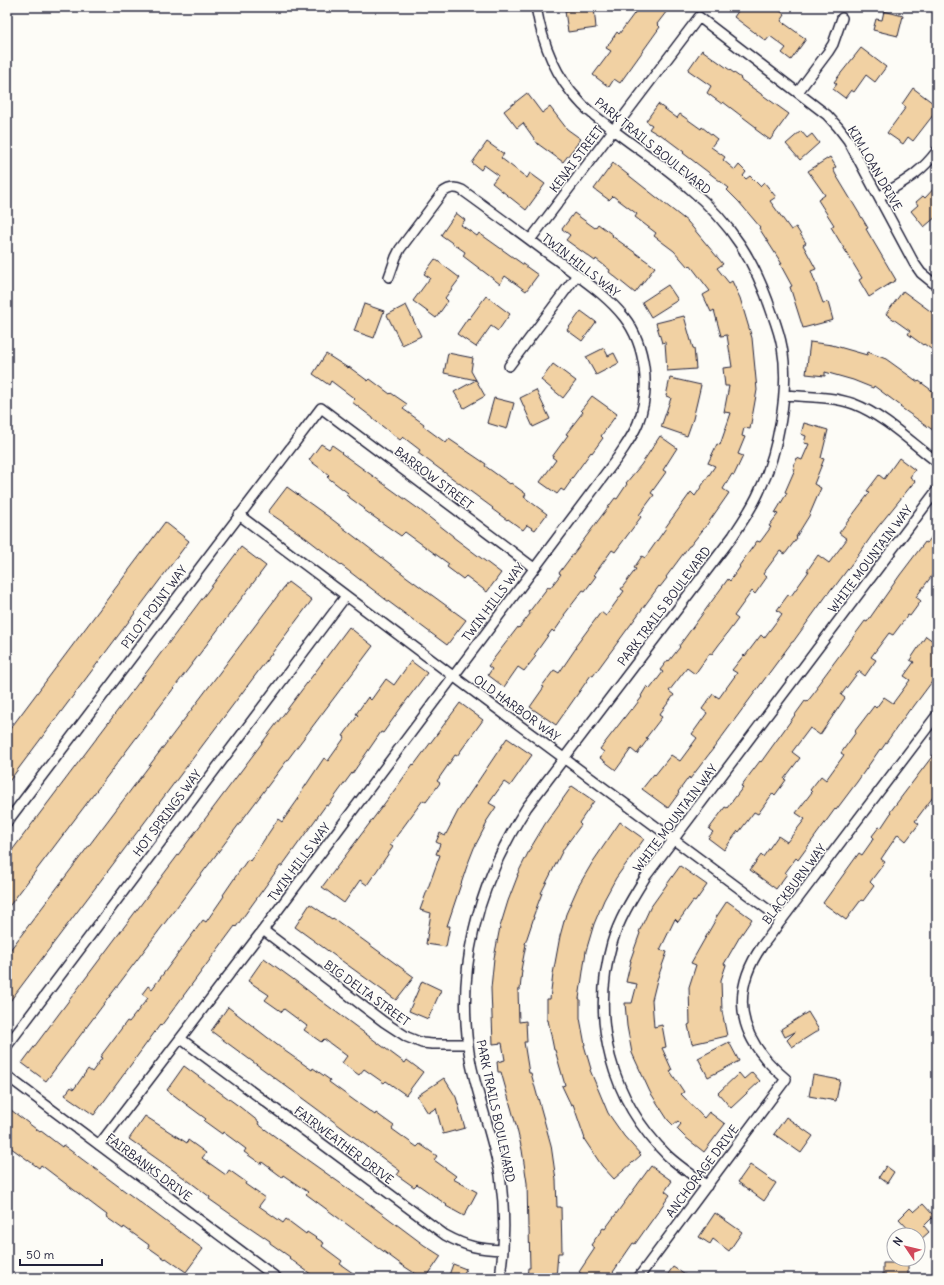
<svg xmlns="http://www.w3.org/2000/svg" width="944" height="1285" viewBox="0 0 944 1285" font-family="Delius,sans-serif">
<rect width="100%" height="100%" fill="#fdfcf7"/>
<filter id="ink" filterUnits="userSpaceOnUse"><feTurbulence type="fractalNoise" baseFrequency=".025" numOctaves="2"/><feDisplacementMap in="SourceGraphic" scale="8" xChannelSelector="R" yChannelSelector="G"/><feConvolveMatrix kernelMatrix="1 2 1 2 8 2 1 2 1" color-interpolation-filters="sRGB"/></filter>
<g filter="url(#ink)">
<!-- building -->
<path fill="#f1d1a3" stroke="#22223b" d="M594 7 596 28 568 32 565 11Z
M639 7H670L657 24 660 27 620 83 614 79 609 87 593 75 611 51 606 48 617 32 619 34Z
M741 7H775L785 15 781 21 806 39 791 60 782 53 786 48 770 36 766 41 734 17Z
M884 11 903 16 898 36 873 30 876 19 882 20Z
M861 48 886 67 875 82 866 75 854 92 851 90 845 98 833 89 837 84 834 82Z
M702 50 741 78 740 79 789 114 770 140 755 129 756 127 723 102 722 104 707 93 711 86 688 70Z
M913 88 937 106V110L913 141 908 137 903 144 887 133 906 107 902 104Z
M527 93 542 113 550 107 567 129 581 139 563 162 538 144 523 123 517 128 504 111Z
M658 104 677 118 680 114 701 129 702 127 717 139 711 147 725 157 723 160 735 170 739 165 746 172 743 176 746 179 750 176 760 186 764 182 776 197 770 201 791 230 796 227 806 243 803 245 816 269 811 271 823 303 828 302 833 320 803 328 790 287 792 286 780 264H782L759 228 760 227 739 202 727 190 729 188 683 153 684 152 660 134 659 135 649 129 652 125 646 121Z
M801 131 807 138 812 134 819 143 800 160 786 144Z
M487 142 504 154 501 158 527 178 530 173 545 184 526 210 492 183 498 175 484 165 481 170 472 163Z
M830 157 836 167 833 169 836 175 868 228 866 229 896 280 869 297 859 280 862 278 831 227 834 225 818 200 825 195 808 171Z
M613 163 688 222 723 264 717 268 729 283 732 281 740 298 752 338 757 390 750 429 744 428 742 436 745 437 738 454 743 456 734 475 732 474 723 489 729 493 706 526 690 546H689L666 577 667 578 660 587 659 586 593 676 591 675 556 725 530 707 544 687 542 686 554 670 559 673 576 648 575 647 601 612 606 616 624 591 621 589 636 569 634 568 642 556 645 558 666 528H665L691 492 695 496 715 466 708 463 717 444 720 445 731 413 724 412 729 386H725L723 368 732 367 727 335 721 336 714 310 711 312 703 295 710 291 690 265 688 267 674 251 654 236 656 233 635 217 637 214 613 196 609 200 594 189Z
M937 185V216L924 227 911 211 918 205 916 202 923 196 925 198Z
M456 213 465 220 461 225 477 236 479 233 538 275 526 291 505 276 500 284 463 256 465 252 441 235Z
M574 213 595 228 598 224 613 235 612 236 655 267 635 293 609 272 610 270 596 259 595 261 566 240 570 235 562 229Z
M435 259 460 278 445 298 448 301 436 318 413 301 430 278 424 274Z
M668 285 678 300 651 317 642 302Z
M903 291 937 316V353L924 344 923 345 908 334 910 331 886 314Z
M486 296 510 314 498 331 491 326 476 347 457 334 468 318 469 319Z
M364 304 384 311 374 338 354 331Z
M406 305 421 336 402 345 387 315Z
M581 311 596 322 582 341 567 330Z
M684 316 693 348H694L696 369 667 371 665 342 662 343 656 323Z
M810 342 832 345 867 355 868 352 886 359 918 382 919 381 934 392 932 394 937 397V433L900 407 901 406 874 386 873 388 853 380 825 372V376L806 374Z
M604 348 608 356 614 353 619 363 596 375 586 357Z
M448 353 473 358 471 371 485 396 464 408 454 392 476 380 444 373Z
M326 354 348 368 349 367 368 381 370 379 390 394 391 393 407 404 403 409 424 424 423 426 446 443 449 439 486 464 485 466 510 484 511 483 526 494 524 497 547 514 535 530 527 525 523 530 508 519 507 520 492 509 493 508 418 453 420 450 403 437 400 440 373 419V418L352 402 355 399 331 381 329 385 313 374Z
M553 364 576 381 563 398 541 380Z
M670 378 701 385 693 419 687 436 661 427 671 398 666 396Z
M536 390 550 419 533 427 520 398Z
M592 396 617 414 601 436 603 438 592 453 591 452 570 481H571L564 491 561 489 557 494 540 482 556 460 552 457 568 435 566 434 583 412 581 410Z
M494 398 514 403 507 429 487 423Z
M804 423 828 430 821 458 824 459 814 484 821 488 809 516 796 537 797 538 785 554 780 551 763 574 767 577 755 594 752 591 734 616 738 619 712 654 710 653 695 674 687 668 669 691 674 695 659 715 662 717 646 738 648 739 637 754 631 749 616 770 600 758 604 752 600 749 631 709 632 710 642 697 641 696 647 686 650 689 663 672 660 670 668 660 669 661 680 647 679 646 728 579 730 581 740 567 739 566 757 541 760 542 771 527 769 526 778 514 775 513 787 493 785 492 795 469H793L797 458 802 460 809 444 804 443 806 436 801 434Z
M660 436 677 448 663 470 666 472 651 493 654 495 639 515 641 517 615 552 612 550 594 575 596 576 585 591 583 590 564 615 565 616 554 632 552 630 534 655 536 656 524 671 518 667 504 687 488 675 492 669 488 666 518 627 519 628 530 614 529 612 548 587 550 588 561 574 559 573 615 498 617 499 627 484 626 483 641 465Z
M321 444 329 449 332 445 342 452 341 453 420 510 453 536V537L501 573 487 592 466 576 463 579 447 567 449 564 405 532 401 536 364 510 365 509 346 495 348 493 327 477 329 475 309 460Z
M899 458 915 470 910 477 915 481 877 528 859 554 833 589 832 588 793 642H792L713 749 690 779 689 777 678 792 679 793 668 808 642 789 654 774 655 775 671 755 680 761 697 738 692 734 707 713 702 709 713 694 719 698 737 673 732 670 744 655 745 656 761 635 764 638 782 614 777 610 788 595 791 596 809 571H807L818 555 829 563 847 539 839 533 870 492 867 491 879 475 884 479Z
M287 487 329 517 407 577 466 620 447 645 385 599 306 538 268 512Z
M165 522 189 541 7 784V733Z
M937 530V569L916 597 921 601 910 616 908 615 893 635 889 633 871 657 876 660 865 676 859 671 841 695 845 698 820 735 810 728 792 752 800 758 784 779 786 780 775 795 773 793 758 814 754 812 739 832 738 831 724 850 708 838 713 832 709 829 725 807 727 808 743 787 741 786 760 761 761 762 805 701 807 702 818 688 816 687 865 621 867 622 900 575 925 542 927 543Z
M241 547 266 566 7 909V857Z
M288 582 312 600 7 1005V954Z
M349 627 373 646 46 1081 22 1063Z
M926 636 937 644V675L911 710 910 709 881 750 880 749 857 782 836 810 835 809 798 860 796 858 785 873 787 874 776 889 750 870 761 855 763 857 778 836 787 842 805 819 796 813 812 792 810 790 821 776 826 780 844 755 841 753 856 732 855 731 874 706 876 708 884 697 893 703 910 680 904 676 914 662 910 660Z
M411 661 427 673 403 705 383 733 381 732 352 774V773L328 806 326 805 282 866H280L236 927 235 926 161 1026 160 1025 94 1115 65 1095 71 1087 74 1089 88 1069 92 1072 102 1058 100 1057 127 1021 129 1022 148 998 142 994 148 986 152 989 203 920 206 922 224 896 223 895 236 876 248 859 250 861 278 819 282 822 299 798 298 797 324 758 328 761 345 737 343 736 358 715 356 714 368 697 371 700 386 679 394 685Z
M460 703 483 720 457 756 455 755 437 781 440 783 426 802 423 800 390 845 393 847 367 885 360 880 344 903 322 887 399 784 413 764 414 765Z
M507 738 532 755 510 786 504 782 489 803 496 807 486 822 487 823 474 848 467 866 447 926H450L446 947 426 944 431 913 420 910 440 855 436 854 440 844 436 842 440 833 445 836 458 811Z
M937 750V800L933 797 915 821 919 824 906 841 898 834 881 859 885 862 870 882 874 886 863 901 861 900 846 920 823 903 859 853 862 855 874 838 872 836 879 827 881 828 891 813 890 812Z
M572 786 594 801 579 823 581 825 564 848 541 893H542L533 917H534L525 944H526L521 970H522L520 990H518L519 1022 526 1021 527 1042H524L529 1073H531L551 1145 556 1180 557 1207H561L562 1253H558L556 1278H527L528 1268H530L529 1228H528L527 1183 522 1150 516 1125 501 1072H498L497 1062 505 1060 502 1043 493 1044 491 988 494 958 500 927 508 901 518 875H517L530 849 545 824Z
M620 822 644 839 616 878 604 900 594 924 586 951 579 999H580V1018L585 1045H584L591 1069 590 1070 608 1113 624 1136 641 1155 614 1179 602 1166 584 1139H585L573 1104 571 1105 562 1086 565 1085 555 1050H554L548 1020H547V999H550L553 974 560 936 566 914 578 887 592 863Z
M680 866 707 885 695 902 693 901 678 922 675 919 660 950 667 952 657 980 652 1000 654 1027 662 1025 666 1047 662 1048 672 1070 670 1071 684 1092 681 1094 704 1118 709 1112 725 1124 704 1152 685 1137 677 1129 681 1124 678 1121 673 1125 668 1120 650 1092 632 1053 627 1026 625 1003H632L637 984 626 982 631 961H630L640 933 639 932 650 908Z
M727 901 752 919 739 938 724 964 726 965 721 980 722 1011 727 1036 692 1044 688 1025 690 1024 689 987 696 965 691 963 716 919H715Z
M310 904 332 919 333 918 414 977 396 1000 295 927Z
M264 958 301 985 320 1000 405 1063 407 1060 423 1072 406 1095 386 1081 384 1083 364 1069 359 1075 342 1063 347 1056 324 1039 321 1042 304 1030 307 1026 284 1009 282 1012 265 1000 269 995 248 981Z
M422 981 441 990 428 1019 409 1011Z
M228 1007 285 1051 312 1070 313 1068 330 1080 329 1082 355 1101 375 1115 376 1113 394 1126 392 1129 417 1147 420 1144 437 1156 434 1160 456 1176 453 1179 477 1192 464 1216 446 1206 447 1205 417 1184 414 1187 397 1175 400 1171 317 1109 211 1031Z
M808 1012 819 1030 792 1047 787 1040 795 1032 785 1037 781 1029Z
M729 1042 739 1061 708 1077 698 1058Z
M184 1066 240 1107 259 1122 258 1124 299 1154 364 1200 424 1245 441 1256 426 1278H422L402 1265 306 1194 308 1192 283 1175 282 1177 262 1162 261 1164 244 1152 246 1149 223 1132 222 1134 204 1121 206 1119 167 1090Z
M752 1072 760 1081 731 1108 718 1093 739 1073 744 1079Z
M813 1075 840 1080 836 1101 809 1096Z
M444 1078 456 1097 465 1128 443 1134 436 1108 428 1113 417 1096Z
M7 1107 40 1132 41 1131 62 1147 63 1145 203 1249 186 1272 166 1258 165 1259 148 1247 149 1245 124 1227 123 1229 106 1217 107 1215 41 1165 39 1168 7 1145Z
M145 1116 187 1143 188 1140 206 1153 202 1158 226 1175 229 1170 246 1182 245 1184 265 1198 259 1206 283 1223 286 1219 306 1234 307 1232 324 1243 322 1246 342 1261 340 1264 360 1278H316L289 1258 290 1257 270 1243V1241L229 1213 209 1199 210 1197 190 1182 129 1139Z
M786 1117 813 1136 801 1153 774 1134Z
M750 1165 776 1183 764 1201 738 1182Z
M651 1166 672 1181 665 1191 670 1195 635 1244 633 1243 609 1278H588L579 1272 595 1248 591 1245 603 1228 605 1229Z
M886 1166 894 1172 887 1183 879 1177Z
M923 1204 934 1216 924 1226 929 1232 919 1241 918 1239V1235H914L899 1219 910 1208 914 1212Z
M715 1213 742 1232 729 1251 713 1239 710 1244 699 1237Z
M883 1263H908V1278H883Z
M453 1264 466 1269 462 1278H448Z
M673 1267 690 1278H665Z"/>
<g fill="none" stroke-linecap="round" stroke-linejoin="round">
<defs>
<path id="minor" d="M798 92 828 52 833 44 842 18
M879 197C903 182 920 174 937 151
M530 240 699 17 827 115 838 127 848 140 856 155 914 263 921 273 937 286
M509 366 577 275
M784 395C807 397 832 396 854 404 883 415 912 443 937 462
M239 515 453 676 782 920
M7 822 321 408 534 568
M263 930 384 1022 407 1037 422 1043 432 1044H468
M181 1039 445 1235C467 1247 479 1249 503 1250
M7 1046 346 596
M7 1076 277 1278
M99 1145 263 930 618 457C625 446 633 436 638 423 651 390 646 345 624 317 606 294 580 278 557 260 526 237 494 213 462 190 454 186 448 188 442 193L400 249 396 257 389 277
M707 1186C694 1176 680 1167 668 1156 611 1100 590 1021 612 943 619 919 633 897 646 876L937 490
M500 1278C505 1244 505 1209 500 1175 493 1138 479 1101 471 1064 454 972 477 884 527 807L733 536C742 522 752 508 759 492 778 453 790 390 782 347 780 335 776 324 772 313 755 261 731 223 689 188 664 165 634 147 608 126 598 118 587 111 579 101 555 76 542 41 536 7
M638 1278 786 1079C778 1072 770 1065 764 1057 735 1022 736 983 762 946L937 715"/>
</defs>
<!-- minor casing -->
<use href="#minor" stroke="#22223b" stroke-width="12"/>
<!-- minor -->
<use href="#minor" stroke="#fdfcf7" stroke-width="9"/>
</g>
</g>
<g text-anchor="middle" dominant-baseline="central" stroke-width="3" stroke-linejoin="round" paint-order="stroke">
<!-- street labels -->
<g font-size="12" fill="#22223b" stroke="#fdfcf7">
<text transform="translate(653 146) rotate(39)">PARK TRAILS BOULEVARD</text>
<text transform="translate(576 159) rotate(-53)">KENAI STREET</text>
<text transform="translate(875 168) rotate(60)">KIM LOAN DRIVE</text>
<text transform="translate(581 265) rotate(38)">TWIN HILLS WAY</text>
<text transform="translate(434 478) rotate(37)">BARROW STREET</text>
<text transform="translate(870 559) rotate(-53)">WHITE MOUNTAIN WAY</text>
<text transform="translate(493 602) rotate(-53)">TWIN HILLS WAY</text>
<text transform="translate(664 606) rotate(-53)">PARK TRAILS BOULEVARD</text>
<text transform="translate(154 607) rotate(-53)">PILOT POINT WAY</text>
<text transform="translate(517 708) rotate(36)">OLD HARBOR WAY</text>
<text transform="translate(167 813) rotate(-53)">HOT SPRINGS WAY</text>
<text transform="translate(675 818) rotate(-53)">WHITE MOUNTAIN WAY</text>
<text transform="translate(299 862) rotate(-53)">TWIN HILLS WAY</text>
<text transform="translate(794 884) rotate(-53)">BLACKBURN WAY</text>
<text transform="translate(367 993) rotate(36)">BIG DELTA STREET</text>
<text transform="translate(496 1111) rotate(78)">PARK TRAILS BOULEVARD</text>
<text transform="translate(344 1145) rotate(37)">FAIRWEATHER DRIVE</text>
<text transform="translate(149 1167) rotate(37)">FAIRBANKS DRIVE</text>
<text transform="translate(702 1171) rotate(-53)">ANCHORAGE DRIVE</text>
</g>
</g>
<!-- margin -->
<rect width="944" height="1285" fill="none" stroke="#fdfcf7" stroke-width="24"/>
<rect x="12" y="12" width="920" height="1261" fill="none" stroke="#22223b" stroke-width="1.5" filter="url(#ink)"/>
<!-- north arrow -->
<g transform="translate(906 1247) rotate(305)"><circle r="19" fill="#fdfcf7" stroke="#a5a5ac"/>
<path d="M0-3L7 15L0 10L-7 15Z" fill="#d1495b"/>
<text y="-6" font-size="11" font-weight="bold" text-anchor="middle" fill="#22223b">N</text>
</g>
<!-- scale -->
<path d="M20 1259v6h82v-6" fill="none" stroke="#22223b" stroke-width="2"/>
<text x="26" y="1259" font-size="12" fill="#22223b" stroke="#fdfcf7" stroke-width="3" paint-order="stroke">50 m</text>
</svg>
